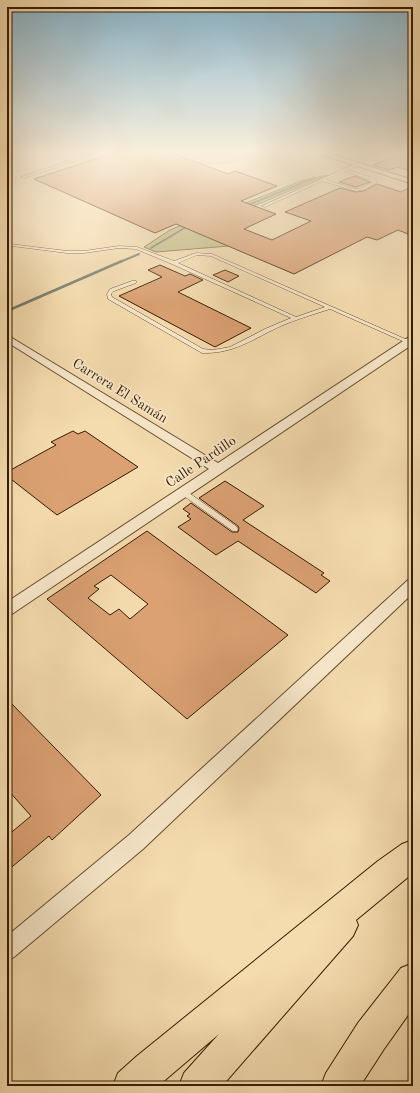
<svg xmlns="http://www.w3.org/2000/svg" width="420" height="1093" viewBox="0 0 420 1093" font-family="'Old Standard TT',serif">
<rect width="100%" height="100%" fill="#f5dcaf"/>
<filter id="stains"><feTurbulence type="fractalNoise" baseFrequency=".005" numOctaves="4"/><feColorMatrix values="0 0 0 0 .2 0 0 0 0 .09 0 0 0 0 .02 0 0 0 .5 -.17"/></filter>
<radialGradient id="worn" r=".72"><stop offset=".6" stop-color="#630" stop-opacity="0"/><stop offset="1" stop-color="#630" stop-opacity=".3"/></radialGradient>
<!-- green -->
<path fill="#c3be86" stroke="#7c6d43" d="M327 175 195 231 229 246 156 252 144 247 170 230 214 212 238 206 301 181Z"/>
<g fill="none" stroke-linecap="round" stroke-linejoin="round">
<!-- stream-far1 -->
<path stroke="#737b68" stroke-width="2" d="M246 206 314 178
M151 248 188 226
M120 262 139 254"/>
<!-- stream -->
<path stroke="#737b68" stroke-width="2.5" d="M7 311 122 261"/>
</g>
<!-- building -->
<path fill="#dba173" stroke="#351c00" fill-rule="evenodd" d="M117 152H169L228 174 235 171 277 186 241 201 276 214 244 229 272 240 311 221 285 212 340 188 356 192 364 191 377 184 401 192 407 189 413 191V236L398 230 377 240 367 237 294 274 176 224 155 233 34 179Z
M402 153 413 156V172L398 167 389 170 373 165Z
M355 176 370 182 356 187 339 182Z
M160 265 185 276 190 274 203 280 178 292 251 328 215 347 119 296 162 277 148 270Z
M225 270 239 276 228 282 213 275Z
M73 431 78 434 85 431 138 467 57 515 7 476V472L56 445 51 442Z
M225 481 264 506 243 520 324 573 321 575 330 581 316 593 238 541 216 555 178 527 191 519 187 516 190 514 183 509 191 503 232 532H238L239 528 238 526 199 498Z
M147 531 288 635 187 719 47 599ZM111 575 148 604 130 619 119 609 110 615 88 598 99 589 94 586Z
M7 699 101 795 52 840 49 836 7 871V836L31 816 7 789Z"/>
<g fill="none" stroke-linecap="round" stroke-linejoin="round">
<defs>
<path id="lane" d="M97 152H102L24 178 21 177Z
M175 152C184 152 193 158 202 161 220 166 239 158 255 152H260C255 155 248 157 242 159 218 167 197 165 175 152Z
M357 163 359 164 358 165 347 170 373 178 377 182 376 183 363 190 356 191 322 181 265 207 262 206ZM344 171 371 180 373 182 361 188 356 189 326 180Z
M10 244 67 251H84L119 246 137 247 174 261 196 253 212 254 412 342 409 344 407 343 330 309C314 314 298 319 283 325 254 338 235 354 202 353L108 299 107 294 110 289 132 281H136V283L114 291 111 294 112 297 203 349 213 350 230 347 265 329 291 318 172 264 136 249 119 248 84 253H67L12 246 10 245ZM197 255 211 256 325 307 296 317 178 263Z
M181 490H185L237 527 238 529 237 531H233L181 494 180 492Z"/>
<path id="street" d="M314 152H324L413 180V184Z
M7 335 218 463 409 337 413 336V344L12 614 7 616V602L209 469 7 342Z
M413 579V593L143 849 14 957 7 961V936L129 835 408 580Z"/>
<path id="highway" d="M413 840V873L356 920 358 925 353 936 222 1086H179L184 1073 219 1034 158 1086H113L118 1073 137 1056 378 861 402 844Z
M413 963V1008L384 1049 360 1086H321L326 1073 358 1023 401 968Z"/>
</defs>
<!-- lane casing -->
<use href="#lane" stroke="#654c2c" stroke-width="1"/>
<!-- street casing -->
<use href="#street" stroke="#654c2c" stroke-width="2"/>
<!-- highway casing -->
<use href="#highway" stroke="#351c00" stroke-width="2"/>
<!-- lane -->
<use href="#lane" fill="#f8e8cb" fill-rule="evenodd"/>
<!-- street -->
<use href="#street" fill="#f8e8cb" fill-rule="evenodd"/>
<!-- highway -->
<use href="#highway" fill="#f5dcaf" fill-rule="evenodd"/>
</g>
<!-- sky -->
<linearGradient id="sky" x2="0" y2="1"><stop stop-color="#89b7d0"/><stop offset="0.5" stop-color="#faefdb"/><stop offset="1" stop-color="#faefdb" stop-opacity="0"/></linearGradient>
<rect width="420" height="305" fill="url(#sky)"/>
<g text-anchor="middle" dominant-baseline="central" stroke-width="3.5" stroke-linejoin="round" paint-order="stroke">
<!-- street labels -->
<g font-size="14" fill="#351c00" stroke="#f8e8cb">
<text transform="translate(120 391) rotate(32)">Carrera El Samán</text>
<text transform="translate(201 462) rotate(-34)">Calle Pardillo</text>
</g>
</g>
<!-- margin -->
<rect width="420" height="1093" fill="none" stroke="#f5dcaf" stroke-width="24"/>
<rect x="8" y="8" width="404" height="1077" fill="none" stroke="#351c00" stroke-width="2"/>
<rect x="12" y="12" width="396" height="1069" fill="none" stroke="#351c00"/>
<rect width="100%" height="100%" filter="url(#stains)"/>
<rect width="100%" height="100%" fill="url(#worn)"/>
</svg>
